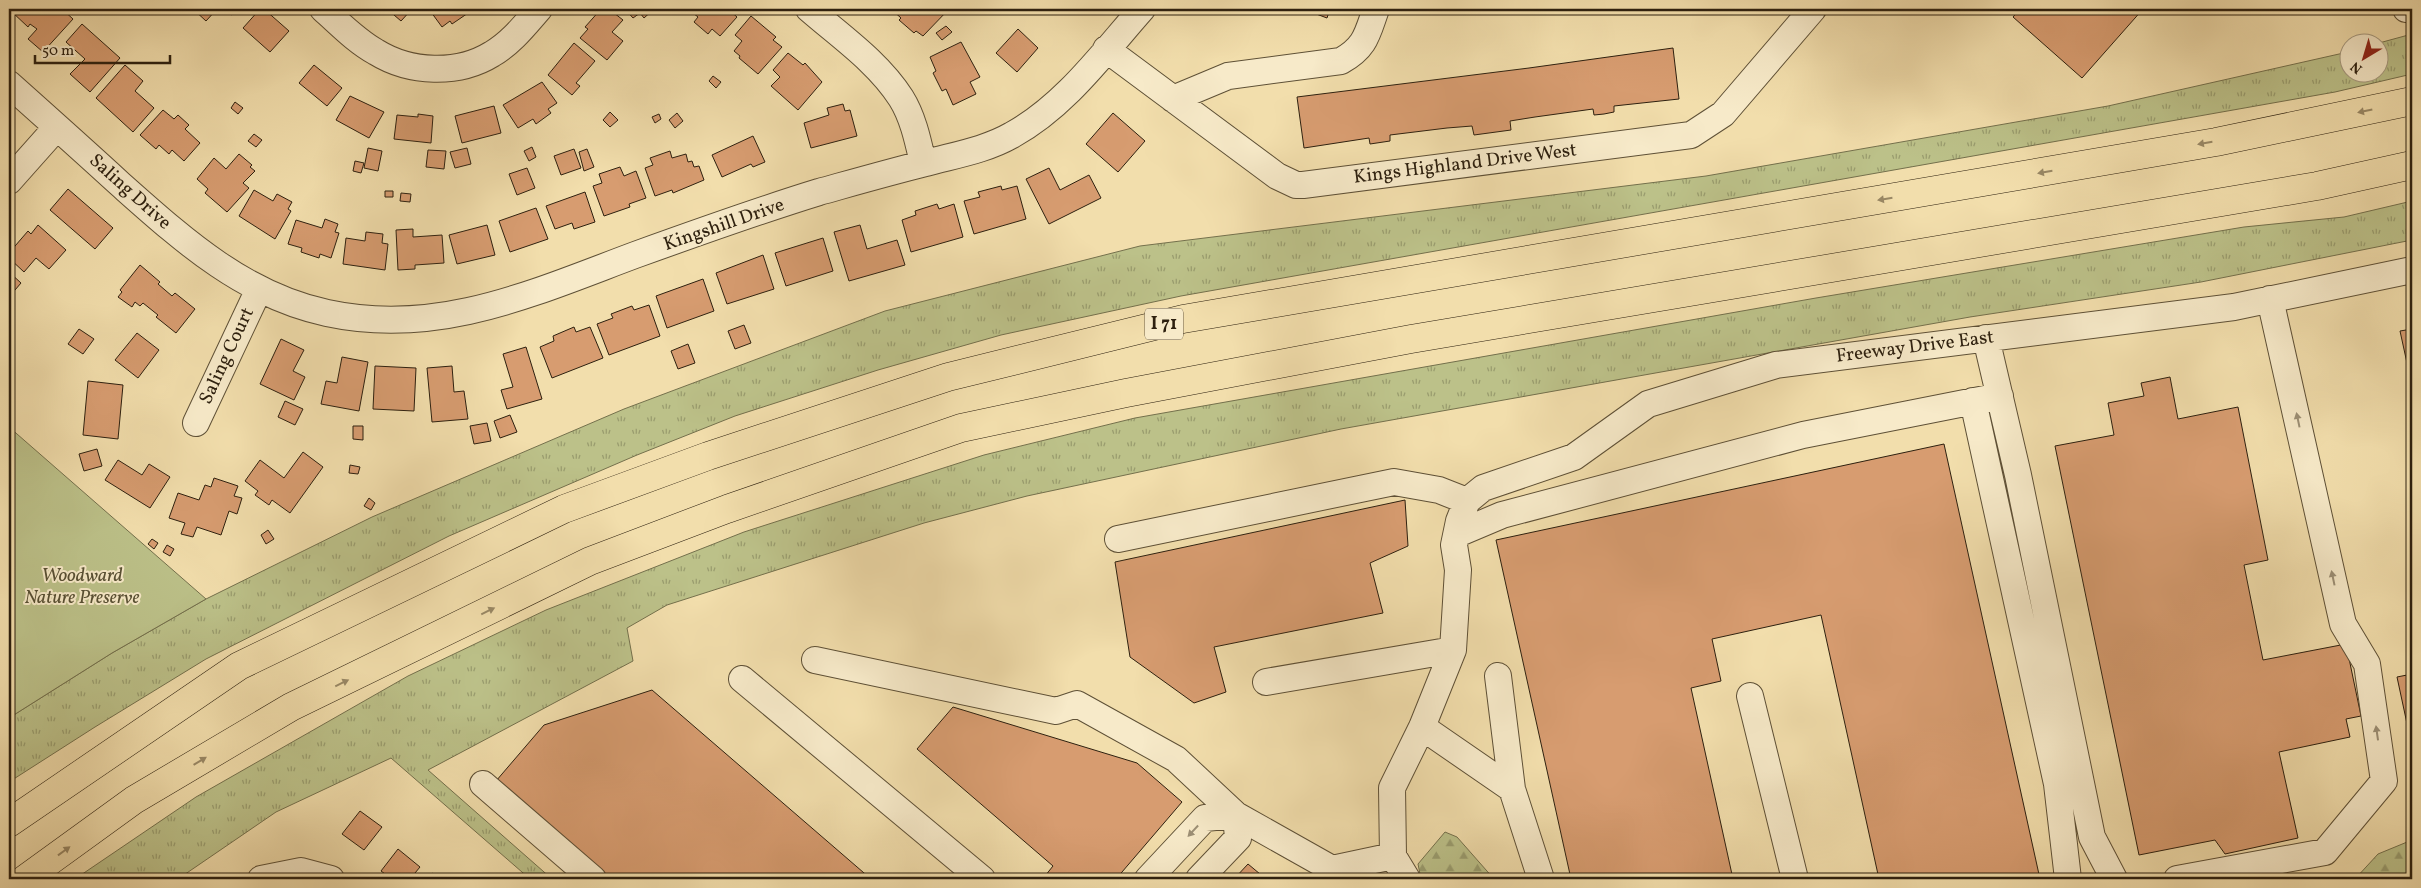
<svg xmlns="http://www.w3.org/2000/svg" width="2421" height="888" viewBox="0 0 2421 888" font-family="Vollkorn,serif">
<defs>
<pattern id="grass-tufts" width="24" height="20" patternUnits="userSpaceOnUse" patternTransform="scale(1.25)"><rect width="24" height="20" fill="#bcc189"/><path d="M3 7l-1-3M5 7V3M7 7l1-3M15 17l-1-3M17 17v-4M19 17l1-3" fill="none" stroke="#999c6e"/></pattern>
<pattern id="forest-firs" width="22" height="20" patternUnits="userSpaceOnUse" patternTransform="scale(1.25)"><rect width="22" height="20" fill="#bcc189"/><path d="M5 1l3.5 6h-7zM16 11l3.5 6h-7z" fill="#999c6e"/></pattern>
</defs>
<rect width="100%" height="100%" fill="#f2deac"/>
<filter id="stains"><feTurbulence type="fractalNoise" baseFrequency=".004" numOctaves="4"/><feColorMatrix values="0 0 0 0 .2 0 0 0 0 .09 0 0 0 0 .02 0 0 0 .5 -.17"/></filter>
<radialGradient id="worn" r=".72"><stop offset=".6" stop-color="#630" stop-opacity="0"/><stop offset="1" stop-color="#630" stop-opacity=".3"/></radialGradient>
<!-- grass -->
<path fill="url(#grass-tufts)" stroke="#74704c" d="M2412 34V74L2335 92 1181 296 1001 335 878 370 735 416 637 455 449 536 206 659 95 727 9 782V718L112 653 206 599 372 517 624 409 885 311 1140 246 1706 176 2108 106 2348 52V72H2378L2379 43Z
M2412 201V240L2201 282 1970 317 1341 429 1027 496 924 523 667 605 627 628 633 661 428 770 552 879H530L391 758 276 812 178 879H75L196 797 408 676 546 610 744 532 984 455 1135 418 1816 298 2244 227 2344 217Z"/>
<!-- forest -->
<path fill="url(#forest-firs)" stroke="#74704c" d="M1445 832 1457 837 1494 879H1421L1418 864Z
M2412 840V879H2355L2378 854Z"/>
<!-- park -->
<path fill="#bcc189" stroke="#74704c" d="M9 427 206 599 112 653 9 718Z"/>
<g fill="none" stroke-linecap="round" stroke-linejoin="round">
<!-- stream -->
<path stroke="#6f7e6e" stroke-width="5.5" d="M1429 876 1433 879"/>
</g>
<!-- building -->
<path fill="#d79c70" stroke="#2d200f" d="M13 9H62L73 19 43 52 28 39 37 29 30 24 28 27 11 11Z
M193 9H217L206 21Z
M224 9H238L232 15Z
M260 9H264L289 31 270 52 243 28Z
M387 9H412L401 21Z
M435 9H474L452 24 450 21 442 27 431 12Z
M601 9H609L623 20 612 32 623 41 607 60 580 38 588 29 585 27Z
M625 9H654L644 18 640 13 633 18Z
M688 9H728L737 17 720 36 712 29 708 34 694 22 698 17Z
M891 9H949L923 36 916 31 914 33 899 20 901 18Z
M1303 9H1330L1327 18Z
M2020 9H2143L2082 78 2013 17Z
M751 16 776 37 773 40 782 47 758 74 739 58 740 56 734 51 742 41 735 35Z
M82 24 120 58 90 92 70 74 85 59 66 42Z
M946 26 952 32 942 40 936 33Z
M1018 29 1038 48 1017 72 996 53Z
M961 42 980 77 970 82 976 94 953 105 946 89 942 91 933 73 936 71 930 57Z
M574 43 595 61 576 83 580 86 572 95 548 75Z
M1673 48 1679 99 1614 106V112L1604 114 1594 115 1593 109 1535 117 1510 121 1511 130 1474 135 1472 126 1447 128 1390 135V141L1370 144 1369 138 1304 148 1297 97 1529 68Z
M788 53 803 65 805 63 822 82 798 110 771 86 780 77 773 70Z
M125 65 143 81 135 91 154 108 133 132 96 98Z
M314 65 342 88 327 106 299 83Z
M713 76 721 82 716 88 709 81Z
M542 82 557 103 548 109 551 113 536 124 533 119 518 128 503 105Z
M350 96 384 112 369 138 336 120Z
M235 102 243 108 238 114 231 108Z
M843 104 845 111 850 110 857 136 811 148 804 123 829 115 827 108Z
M494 106 501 133 462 143 455 116Z
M163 110 174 119 178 115 189 125 185 129 200 143 184 161 172 150 169 154 159 145 156 149 140 135Z
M610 112 618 120 610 127 603 120Z
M677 113 683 121 675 128 669 120Z
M1113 113 1145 141 1118 172 1086 144Z
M418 114 433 116 431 143 394 139 397 115 418 117Z
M659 114 661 119 655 123 652 117Z
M254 134 262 140 256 147 248 141Z
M753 136 765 162 753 167 751 164 722 177 712 155Z
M532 147 536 157 529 161 524 151Z
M368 148 382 151 378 171 364 168Z
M467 148 471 164 455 168 450 152Z
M574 149 581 168 561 175 554 156Z
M587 149 594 167 584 171 579 152Z
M428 150 446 151 444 169 426 167Z
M670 151 672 158 686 154 688 162 692 161 694 167 699 166 704 180 673 193 672 190 655 196 645 168 653 165 650 158Z
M239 154 252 165 250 167 255 171 243 183 249 188 227 212 205 193 208 189 197 179 214 158 226 169Z
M355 161 364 163 361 173 353 171Z
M620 167 624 176 636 171 646 198 629 204 630 207 604 216 593 186 602 183 599 174Z
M527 168 535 188 517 195 509 174Z
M1049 168 1060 190 1089 175 1101 198 1049 224 1026 179Z
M1001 186 1002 190 1017 186 1026 219 974 234 964 201 980 197 978 192Z
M68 189 113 228 95 249 50 210Z
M254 190 273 201 277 194 292 202 288 209 291 211 275 239 239 216Z
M385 191H393V197H385Z
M585 192 595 222 574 229 572 223 555 229 546 206Z
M401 193 411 194 410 202 400 201Z
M937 204 939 209 954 204 963 237 911 252 902 220 916 215 915 211Z
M536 208 548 239 510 252 499 221Z
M325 219 338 224 335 232 339 233 331 258 320 254 319 258 301 252 302 248 288 244 296 220 322 228Z
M38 225 66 250 49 269 36 258 24 272 9 258V253L28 231 31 234Z
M487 225 495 255 457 264 449 235Z
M860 225 867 249 897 240 905 265 849 281 834 232Z
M413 229V237L442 235 444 263 415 265V269L398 270 396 230Z
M366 232 383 234 382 243 388 244 385 270 343 264 346 238 365 241Z
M823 238 833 271 786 286 775 253Z
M763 255 774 289 727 304 716 273Z
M140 265 160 282 158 284 172 296 175 293 195 309 176 333 156 317 158 315 143 303 140 306 135 302 132 307 118 297 122 292 120 290Z
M9 272 21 283 9 297Z
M703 279 714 311 667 328 656 296Z
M649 305 660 336 609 355 597 324 613 318 611 314 632 306 634 310Z
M744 325 751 343 735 349 728 331Z
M574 327 576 332 590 327 603 358 552 378 540 347 554 341 553 336Z
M79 329 94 339 83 354 68 344Z
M2412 329V386L2400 331Z
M137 333 159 350 138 378 115 360Z
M281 339 304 350 293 371 305 377 294 400 260 384Z
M688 344 695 363 678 369 671 351Z
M526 347 542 399 507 409 501 390 513 387 503 354Z
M342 357 368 362 359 411 321 404 326 381 337 383Z
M375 366 416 368 414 411 373 409Z
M452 366 454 392 464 391 468 419 432 422 427 368Z
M2170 377 2178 419 2238 407 2268 560 2244 565 2263 660 2346 644 2361 716 2346 719 2350 737 2279 752 2298 838 2225 854 2215 840 2139 855 2055 446 2114 435 2108 403 2144 396 2141 383Z
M88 381 123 385 118 439 83 435Z
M285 401 303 409 295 425 278 417Z
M510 415 517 432 500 438 494 421Z
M487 423 491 441 474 444 470 426Z
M353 426H363V440L353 439Z
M1944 444 2040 879H1879L1821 615 1712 639 1721 681 1691 688 1733 879H1571L1496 540Z
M97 449 102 466 84 471 79 454Z
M303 452 323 467 290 513 272 500 269 505 255 495 258 491 245 481 260 460 284 478Z
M118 460 142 475 149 464 170 477 150 508 105 480Z
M350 465 360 467 358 474 349 473Z
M214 478 238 486 234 496 242 498 237 514 229 511 221 535 197 527 193 537 181 534 185 523 169 518 178 493 199 500 205 485 211 487Z
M369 498 375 503 371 510 364 506Z
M1405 500 1408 546 1370 563 1383 613 1214 647 1226 692 1194 703 1130 657 1115 562Z
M268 530 274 539 266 544 261 535Z
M152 539 158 543 154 549 148 544Z
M167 545 174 549 170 556 163 552Z
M2412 674V747L2397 677Z
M652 690 871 879H612L496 781 544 725Z
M953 707 1137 763 1182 802 1116 879H1049L1045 876 1053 866 917 749Z
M360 811 382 827 364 850 342 834Z
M398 849 420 867 410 879H392L381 871Z
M1248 864 1266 879H1234Z
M432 873 440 879H427Z"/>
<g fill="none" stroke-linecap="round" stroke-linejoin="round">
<defs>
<path id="minor" d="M323 9C340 24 356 41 376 52 410 73 458 75 492 54 511 43 525 25 539 9
M809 9C840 36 878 62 901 98 913 117 918 141 923 163
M2406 9 2412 10
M1106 49 1277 176 1296 185H1303L1691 135 1723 114 1813 9
M9 84C46 117 83 150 120 184 182 239 243 295 327 313 438 337 533 293 635 255 696 233 757 211 819 192 855 182 890 172 926 163 955 155 986 150 1012 135 1065 106 1103 53 1142 9
M1173 99 1228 76 1341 61C1366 47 1367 34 1376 9
M9 181 57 127
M1986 338 2018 475 2092 837 2114 879
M1973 401 2057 784 2068 879
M196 423 259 289
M1457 534 1502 515 1803 435 2000 396
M1118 539 1394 482 1439 490 1467 501
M815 660 1056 711 1077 704 1176 759 1236 815 1332 869 1393 856
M742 679 982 879
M1266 682 1453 650
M1750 696 1795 879
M1422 727 1512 789 1498 676
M483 784 593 879
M1512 789 1541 879
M261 879 301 871 331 879
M1148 879 1205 818 1236 815
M1199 879 1238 838 1236 815
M1407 879 1393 856 1392 788 1422 727 1453 650 1458 570 1454 545 1459 521 1467 501 1483 488 1574 457 1648 404 1776 365 2234 307 2412 270
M2177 879 2325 852 2384 781 2367 664 2343 624 2270 299"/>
<path id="highway" d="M9 823 239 666 564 509 708 456 948 377 1183 319 2216 142 2412 101
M25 879 134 800 291 707 590 561 727 509 961 428 1126 393 1411 339 2317 186 2412 165"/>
</defs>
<!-- minor casing -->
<use href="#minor" stroke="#5e5036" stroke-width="28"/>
<!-- highway casing -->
<use href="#highway" stroke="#2d200f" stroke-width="29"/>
<!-- minor -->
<use href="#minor" stroke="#f7eac9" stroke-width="26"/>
<!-- highway -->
<use href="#highway" stroke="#f2deac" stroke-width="28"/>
</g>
<!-- one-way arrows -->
<defs><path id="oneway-solid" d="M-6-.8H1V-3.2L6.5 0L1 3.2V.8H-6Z" transform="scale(1.25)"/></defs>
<g fill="#998865">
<use href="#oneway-solid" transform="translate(2365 111) rotate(168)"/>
<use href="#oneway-solid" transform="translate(2205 143) rotate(170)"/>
<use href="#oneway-solid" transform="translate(2045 172) rotate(170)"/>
<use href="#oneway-solid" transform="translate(1885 199) rotate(171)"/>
<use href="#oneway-solid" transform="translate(488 611) rotate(-26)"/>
<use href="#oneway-solid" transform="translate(342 683) rotate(-26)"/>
<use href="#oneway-solid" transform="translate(200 761) rotate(-31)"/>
<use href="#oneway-solid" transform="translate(64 851) rotate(-36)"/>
</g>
<g fill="#9c8f75">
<use href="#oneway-solid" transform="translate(2298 420) rotate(-102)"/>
<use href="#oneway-solid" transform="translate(2333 578) rotate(-102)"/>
<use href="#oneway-solid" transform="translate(2377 733) rotate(-98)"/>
<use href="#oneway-solid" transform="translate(1193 831) rotate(133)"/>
</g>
<g text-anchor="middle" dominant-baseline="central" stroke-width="4" stroke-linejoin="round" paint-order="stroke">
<!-- shield labels -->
<rect fill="#f7eac9" stroke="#6a5d47" stroke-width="1" x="1145" y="308.5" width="38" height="31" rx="4"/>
<g font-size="18" font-weight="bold" fill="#2d200f">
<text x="1164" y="324">I 71</text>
</g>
<!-- street labels -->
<g font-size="19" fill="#2d200f" stroke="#f7eac9">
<text transform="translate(1465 164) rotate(-7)">Kings Highland Drive West</text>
<text transform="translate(130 192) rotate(42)">Saling Drive</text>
<text transform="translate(724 225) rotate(-19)">Kingshill Drive</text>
<text transform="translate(1915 347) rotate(-7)">Freeway Drive East</text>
<text transform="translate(227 356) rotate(-65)">Saling Court</text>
</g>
<!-- park labels -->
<g font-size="19" font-style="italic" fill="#585034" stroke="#f7eac9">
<text x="82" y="576">Woodward<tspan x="82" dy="22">Nature Preserve</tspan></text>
</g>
</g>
<!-- margin -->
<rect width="2421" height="888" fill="none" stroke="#f2deac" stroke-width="30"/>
<rect x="10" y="10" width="2401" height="868" fill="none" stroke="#2d200f" stroke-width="2.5"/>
<rect x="15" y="15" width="2391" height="858" fill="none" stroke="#2d200f"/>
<!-- north arrow -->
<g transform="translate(2364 58) rotate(218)"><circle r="24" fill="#f7eac9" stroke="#a6997f"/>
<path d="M0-4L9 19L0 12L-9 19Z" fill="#8f2418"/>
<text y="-8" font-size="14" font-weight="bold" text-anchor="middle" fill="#2d200f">N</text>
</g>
<!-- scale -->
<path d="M35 55v8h135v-8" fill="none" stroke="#2d200f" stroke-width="2.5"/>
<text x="42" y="55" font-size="15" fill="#2d200f" stroke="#f7eac9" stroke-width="4" paint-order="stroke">50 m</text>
<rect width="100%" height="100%" filter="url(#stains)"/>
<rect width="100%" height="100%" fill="url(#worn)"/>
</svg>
